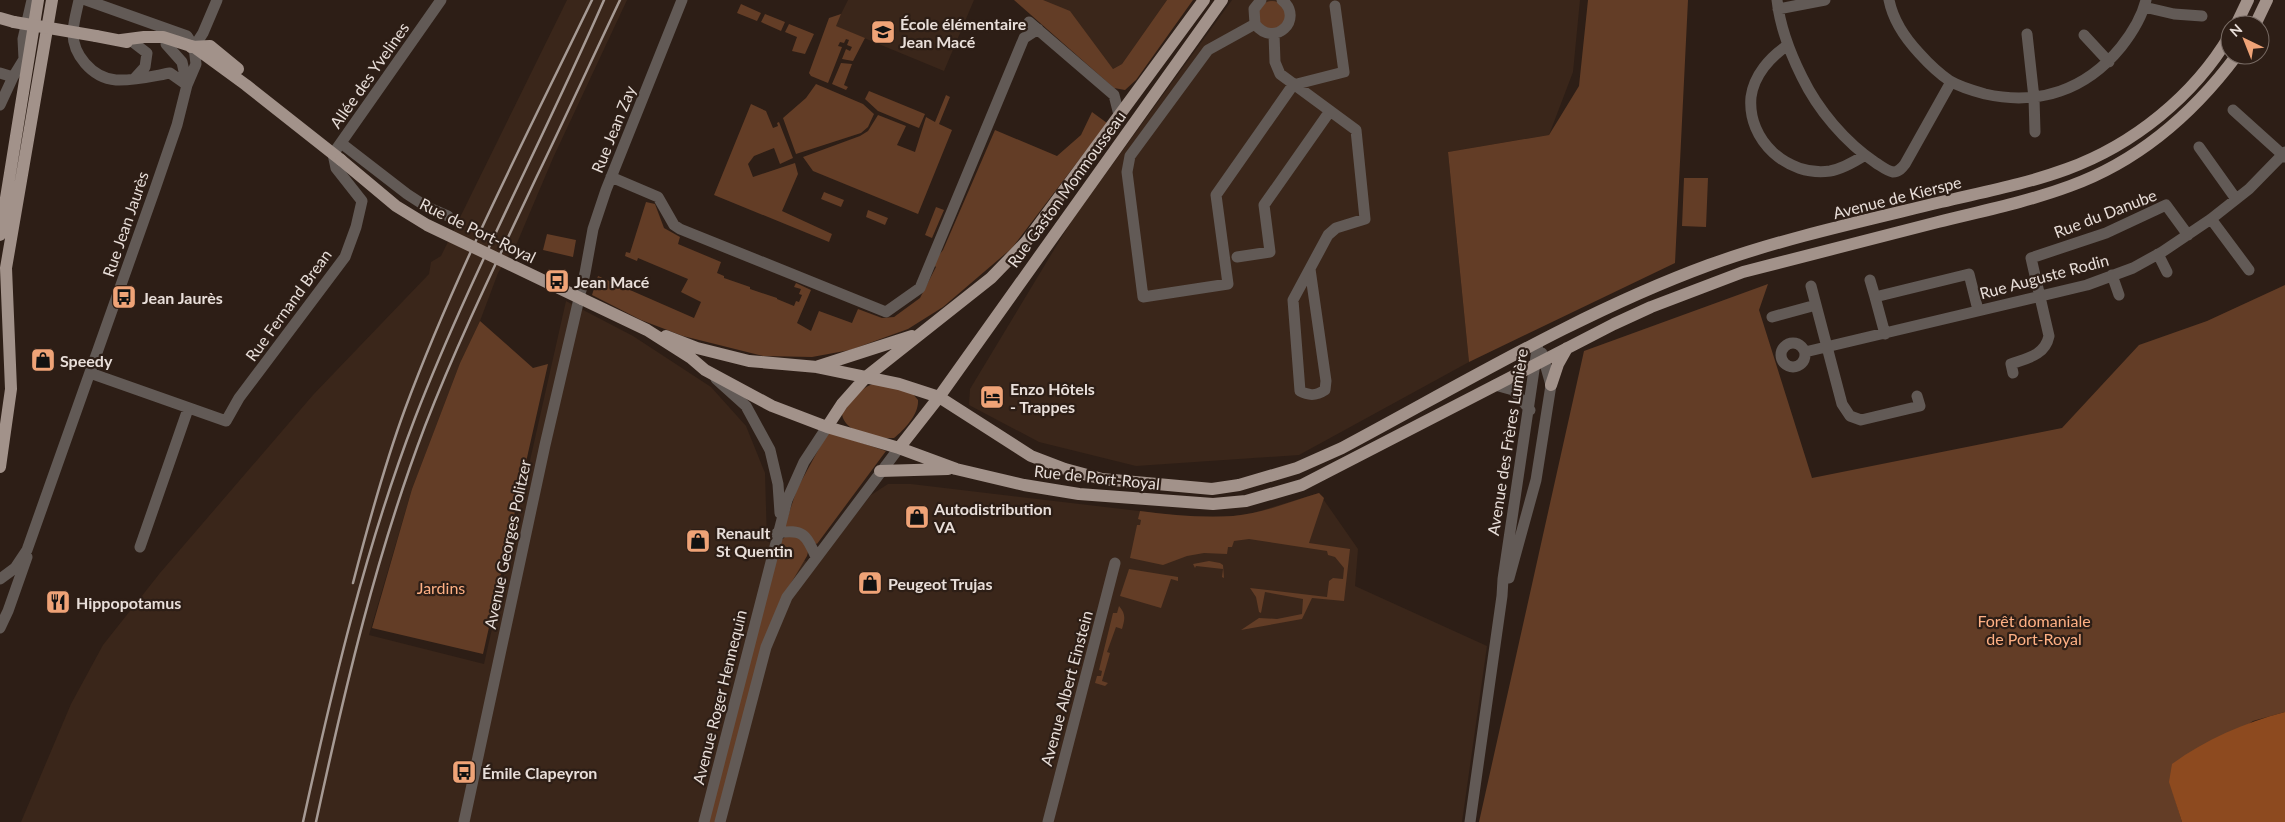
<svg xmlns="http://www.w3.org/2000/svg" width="2285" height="822" viewBox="0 0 2285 822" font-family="Lato,sans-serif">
<rect width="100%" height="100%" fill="#2d1e16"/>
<!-- built -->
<path fill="#3a261a" d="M567 0H627L553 158 517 243 498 273 480 321 460 363 412 489 369 635 484 664 566 301 633 336 711 387 746 426 765 473 767 541 815 566 871 495 888 484H911L1181 516H1233L1253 513 1319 493 1358 549 1355 586 1487 646 1462 822H21L71 704 103 645 160 573 313 395 429 274 431 262 441 256Z
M848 0H974L944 71 835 26Z
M1029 0H1167L1122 64 1113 69Z
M1232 0H1580L1573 72 1549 135 1448 152 1469 362 1299 455 1136 466 1039 442 969 405 970 389 1072 220Z"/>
<!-- green -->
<path fill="#633d26" d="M1014 0H1043L1070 11 1113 69 1122 64 1167 0H1193L1136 80 1125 90 1114 88Z
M1588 0H1688L1675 263 1469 362 1448 152 1549 135 1579 86Z
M1258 15a14 14 0 1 1 28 0a14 14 0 1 1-28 0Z
M741 4 761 13 757 21 737 13Z
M765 14 785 22 781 31 761 22Z
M841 14 836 26 865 38 853 61 842 59 846 49 850 51 852 47 847 45 849 40 846 39 844 43 840 42 838 46 842 47 828 83 811 76 809 73 829 18Z
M789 24 814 34 805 54 792 51 797 37 785 32Z
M841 63 852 64 844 85 848 87 846 90 832 84Z
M816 84 863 104 874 114 868 127 861 133 796 154 783 118 806 98Z
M869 91 925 114 919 128 878 111 865 99Z
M946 95 950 97 939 124 952 130 918 214 813 171 803 157 860 136 868 131 878 115 906 126 897 145 915 152 926 117 935 122Z
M751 104 766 111 773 128 778 126 777 123 779 122 793 158 780 164 774 148 754 156 748 164 753 177 795 163 798 174 782 211 832 234 829 242 714 195Z
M1092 112 1107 123 1012 248 943 307 908 329 850 350 812 357 763 356 683 336 641 320 592 295 598 276 694 318 701 302 681 292 688 279 638 258 637 261 625 256 626 252 630 253 646 202 655 204 664 228 680 237 678 244 721 262 717 273 724 276V278L750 287V289L777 298V299L794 306 796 301 799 302 802 295 799 294 801 289 794 287 796 283 811 290 797 323 811 331 819 311 852 323 858 309 882 318 894 317 920 298 936 267 932 264 943 250 995 130 1057 156 1081 135Z
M1684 178H1708L1706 227 1682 226Z
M824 192 844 200 841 207 821 199Z
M936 207 944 210 932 238 925 235Z
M868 210 888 218 885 225 866 217Z
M547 234 576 240 573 257 543 250Z
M1768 284 1759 310 1812 478 2062 428 2139 345 2207 321 2285 285V712L2253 721 2170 782 2182 822H1479L1584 351Z
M480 321 533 368 548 364 483 654 372 628 412 489 460 363Z
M878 383 913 394 918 400C919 414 905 429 894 438 878 439 844 433 842 414 852 401 861 385 878 383Z
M828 432 886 451 817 544 784 528 797 489Z
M1319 493 1324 498 1309 543 1350 549 1344 601 1312 598 1302 619 1241 630 1259 618 1277 619 1302 614 1303 599 1265 592 1261 613 1259 612 1256 597 1250 588 1327 597 1329 581 1333 578 1343 579 1344 568 1335 557 1328 555 1327 551 1249 539 1234 541 1232 547H1228L1227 554 1204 553 1187 556 1163 565 1130 558 1137 525H1140L1141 520 1138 519 1140 511C1171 515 1202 518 1233 516 1262 514 1291 501 1319 493Z
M785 537H801L809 548 807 556 781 600 715 822H707L779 542Z
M1209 561 1220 563 1223 565 1224 578 1222 577 1223 569 1196 566 1195 568 1193 564Z
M1129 569 1178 577V581L1171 579 1161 608 1120 596Z
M1119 606C1126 614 1125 619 1122 629L1116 627 1107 652 1110 653 1102 681 1108 683 1105 686 1095 683 1097 676H1101L1102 671 1099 670 1113 613H1117Z"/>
<!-- water -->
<path fill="#8d4a1f" d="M2285 712V822H2182L2169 782 2172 764C2206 739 2244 723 2285 712Z"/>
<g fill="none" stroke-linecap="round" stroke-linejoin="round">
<!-- minor -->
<path stroke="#625a56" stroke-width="11" d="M79 0C77 10 74 20 73 31 72 54 92 78 116 80 133 81 153 76 170 73L187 85
M1261 0 1254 9 1255 24C1274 49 1305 19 1282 0
M1777 0C1780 27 1790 53 1802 77 1818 110 1845 142 1876 163 1881 166 1887 171 1893 172 1899 172 1902 168 1905 164L1951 82
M1889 0C1893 20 1905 38 1919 53 1928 63 1938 73 1950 81 1960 87 1974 91 1985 94 2039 106 2086 90 2121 47 2132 33 2142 17 2146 0
M2144 7 2174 14 2202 16
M1778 9 1825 0
M1029 22 1114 95 1119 115
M1255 24 1208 50 1130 156 1127 172 1143 297 1228 284 1216 195 1293 85 1344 72 1335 6
M1274 34 1275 62 1280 74 1356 130 1365 219 1336 228 1328 235 1293 300 1300 391C1309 396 1316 396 1325 390L1326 381 1310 269
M2027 34 2034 98 2035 132
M2084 35 2109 62
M134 43 147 53 145 67 135 78
M166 44 182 62 187 85
M1788 45C1770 57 1754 75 1751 97 1747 141 1788 177 1830 171 1842 169 1854 162 1865 155
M194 47 203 33 217 0
M0 73 13 77
M0 105 13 77 24 59 23 39 32 0
M2233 110 2285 157
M341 143 407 194 427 207 448 216
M2199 147 2236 199
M611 177 658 197 674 225 680 229 886 312 920 288 1024 38 1038 29
M2211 219 2249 270
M2158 254 2167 272
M1237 257 1270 252 1264 205 1330 111
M2112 275 2119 295
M1870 280 1875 297
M1811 286 1842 404 1850 416 1861 420 1920 406 1917 396
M1772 317 1816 305
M1885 334 1875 297 1969 274 1978 310
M1781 355a12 12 0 1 1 24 0a12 12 0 1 1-24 0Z
M1805 352 2087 285 2133 268 2162 252 2211 219 2249 189 2285 152
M90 373 226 421 239 398 345 257 356 227 362 201 336 168 333 154 441 0
M2013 373 2011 364C2028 358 2045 355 2049 336L2031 258 2106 233 2166 205 2188 235
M716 379 746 406 770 450 778 484 780 513
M1495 385 1513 390 1530 410
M777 533C803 529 806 534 816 557
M140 547 188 409
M1509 578 1536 480 1551 385 1542 353
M0 579 15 568 27 550 155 189 177 125 187 85 196 64 194 47 187 36 86 0
M0 628 8 611 27 557
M464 822 545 445 585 273 593 229 606 190 682 0
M704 822 787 500 804 462 827 427
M720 822 766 647 787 597 899 448
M1048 822 1115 563
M1470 822 1502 596 1503 579 1538 343"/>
<!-- major -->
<path stroke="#a2928a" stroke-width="12" d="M0 18 14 22
M2236 25 2248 0
M2255 25 2267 0
M96 36 127 42
M121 40 144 37H163L194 47 246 85 341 160
M191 47 210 46 238 69
M0 235 38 0
M582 299 647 330 691 358 705 370 772 406 827 427 899 448 956 469 1024 485 1079 494 1213 504 1246 501 1302 485 1614 324 1651 307 1743 272C1808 255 1873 239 1938 222 1982 211 2027 202 2070 186 2139 161 2193 114 2237 55
M666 336 697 348 749 361 817 367 899 384 939 397 1031 456 1065 469 1102 479 1212 489 1239 485 1297 468 1342 448C1462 384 1581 312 1709 265 1784 238 1863 221 1941 202 1983 192 2026 184 2067 169 2133 145 2194 96 2230 35
M819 366 912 336
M1551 385 1558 364 1567 348
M827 427 842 404 866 377 991 278 1026 242 1204 0
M899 448 939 397 1222 0
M0 467 11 389 6 268 52 0
M880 471 948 469"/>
<!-- rail -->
<path stroke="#a69a94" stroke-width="2.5" d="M353 583C368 525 384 466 405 409 457 269 527 135 592 0
M303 822C333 685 365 549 415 418 470 276 543 140 604 0
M316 822C345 688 376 555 425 426 458 341 498 259 537 176 565 118 592 59 620 0"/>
<!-- major-bridge -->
<path stroke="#a2928a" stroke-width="12" d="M14 22 96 36
M341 160 396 206 427 225 582 299"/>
</g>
<!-- icons -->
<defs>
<symbol id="school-square" viewBox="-11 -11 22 22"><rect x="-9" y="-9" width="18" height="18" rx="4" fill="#efa377" stroke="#2d1e16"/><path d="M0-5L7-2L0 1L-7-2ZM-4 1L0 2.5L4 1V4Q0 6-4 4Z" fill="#111"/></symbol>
<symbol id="bus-square" viewBox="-11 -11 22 22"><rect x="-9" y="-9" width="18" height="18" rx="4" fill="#efa377" stroke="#2d1e16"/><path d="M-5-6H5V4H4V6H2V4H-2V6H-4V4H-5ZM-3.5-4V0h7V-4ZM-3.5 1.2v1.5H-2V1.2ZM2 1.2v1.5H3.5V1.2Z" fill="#111"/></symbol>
<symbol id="shop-square" viewBox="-11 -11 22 22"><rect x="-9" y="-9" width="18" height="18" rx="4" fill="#efa377" stroke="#2d1e16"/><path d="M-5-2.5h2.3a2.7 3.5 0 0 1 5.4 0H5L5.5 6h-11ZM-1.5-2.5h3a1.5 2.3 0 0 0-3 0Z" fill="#111"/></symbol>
<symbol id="hotel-square" viewBox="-11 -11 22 22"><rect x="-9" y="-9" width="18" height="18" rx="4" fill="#efa377" stroke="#2d1e16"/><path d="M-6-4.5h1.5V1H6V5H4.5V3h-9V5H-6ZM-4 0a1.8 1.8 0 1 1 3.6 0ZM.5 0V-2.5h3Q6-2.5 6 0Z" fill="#111"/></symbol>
<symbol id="restaurant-square" viewBox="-11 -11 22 22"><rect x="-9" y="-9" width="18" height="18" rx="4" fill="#efa377" stroke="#2d1e16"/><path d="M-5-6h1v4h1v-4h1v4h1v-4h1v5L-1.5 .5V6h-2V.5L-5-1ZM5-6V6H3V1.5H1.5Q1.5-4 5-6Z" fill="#111"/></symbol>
</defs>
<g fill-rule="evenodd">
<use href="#school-square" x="869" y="18" width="28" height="28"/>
<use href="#bus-square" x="543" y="267" width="28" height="28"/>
<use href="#bus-square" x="110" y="283" width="28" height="28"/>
<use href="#shop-square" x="29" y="346" width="28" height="28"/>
<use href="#hotel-square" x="978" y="383" width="28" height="28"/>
<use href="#shop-square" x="903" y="503" width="28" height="28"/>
<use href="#shop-square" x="684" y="527" width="28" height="28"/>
<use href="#shop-square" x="856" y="569" width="28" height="28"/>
<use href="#restaurant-square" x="44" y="588" width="28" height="28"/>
<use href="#bus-square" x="450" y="758" width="28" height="28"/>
</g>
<g text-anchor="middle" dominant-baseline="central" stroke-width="4.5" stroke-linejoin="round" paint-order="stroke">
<!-- poi labels -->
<g font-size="16" font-weight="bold" fill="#e8ded9" stroke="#2d1e16" text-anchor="start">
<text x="900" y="23">École élémentaire<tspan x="900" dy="18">Jean Macé</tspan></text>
<text x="574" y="281">Jean Macé</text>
<text x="142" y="297">Jean Jaurès</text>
<text x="60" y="360">Speedy</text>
<text x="1010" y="388">Enzo Hôtels<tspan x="1010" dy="18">- Trappes</tspan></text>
<text x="934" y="508">Autodistribution<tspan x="934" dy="18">VA</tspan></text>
<text x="716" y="532">Renault<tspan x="716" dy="18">St Quentin</tspan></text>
<text x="888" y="583">Peugeot Trujas</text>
<text x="76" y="602">Hippopotamus</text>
<text x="482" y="772">Émile Clapeyron</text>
</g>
<!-- street labels -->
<g font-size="16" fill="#e8ded9" stroke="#2d1e16">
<text transform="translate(369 75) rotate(-55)">Allée des Yvelines</text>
<text transform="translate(613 129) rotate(-68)">Rue Jean Zay</text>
<text transform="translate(1066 189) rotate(-54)">Rue Gaston Monmousseau</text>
<text transform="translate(1897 197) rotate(-14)">Avenue de Kierspe</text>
<text transform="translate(2105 213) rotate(-21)">Rue du Danube</text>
<text transform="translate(125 224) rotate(-71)">Rue Jean Jaurès</text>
<text transform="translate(478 230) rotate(26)">Rue de Port-Royal</text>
<text transform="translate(2044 276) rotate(-15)">Rue Auguste Rodin</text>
<text transform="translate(288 305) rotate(-54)">Rue Fernand Brean</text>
<text transform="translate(1507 442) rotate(-81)">Avenue des Frères Lumière</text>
<text transform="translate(1097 477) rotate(6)">Rue de Port-Royal</text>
<text transform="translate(507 544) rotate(-78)">Avenue Georges Politzer</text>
<text transform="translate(1066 688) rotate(-75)">Avenue Albert Einstein</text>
<text transform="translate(719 697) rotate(-76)">Avenue Roger Hennequin</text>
</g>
<!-- park labels -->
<g font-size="16" fill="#feb084" stroke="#2d1e16">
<text x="441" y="587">Jardins</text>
<text x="2034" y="620">Forêt domaniale<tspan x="2034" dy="18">de Port-Royal</tspan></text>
</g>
</g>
<!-- north arrow -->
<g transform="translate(2245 40) rotate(317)"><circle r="24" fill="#2d1e16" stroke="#786b64"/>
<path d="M0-4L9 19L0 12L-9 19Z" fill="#efa377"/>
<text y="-8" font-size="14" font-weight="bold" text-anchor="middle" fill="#e8ded9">N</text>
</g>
</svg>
